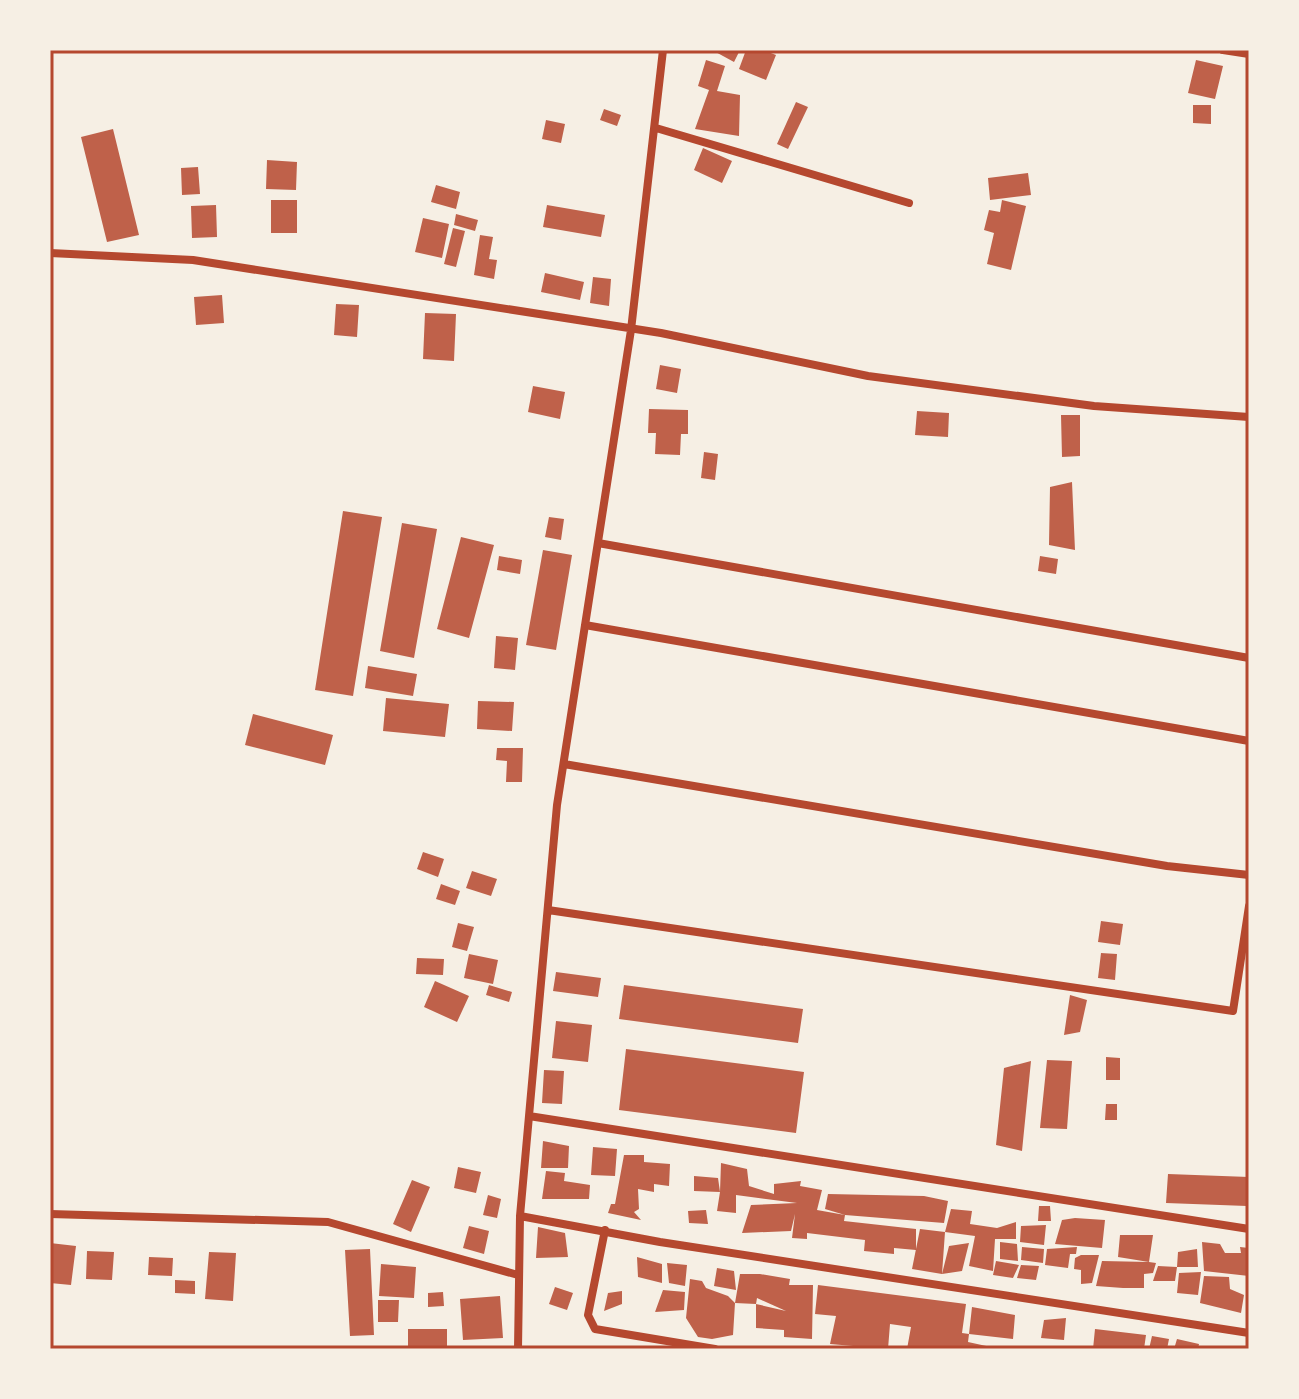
<svg xmlns="http://www.w3.org/2000/svg" width="1299" height="1399" viewBox="0 0 1299 1399" font-family="Barlow,sans-serif">
<rect width="100%" height="100%" fill="#f6efe4"/>
<!-- building -->
<path fill="#bf614a" d="M712 50H740L734 62Z
M746 50H763L776 55 766 80 739 69Z
M706 60 725 66 717 91 740 95 739 136 695 129 709 90 698 86Z
M1196 60 1223 66 1215 99 1188 93Z
M796 102 808 107 788 149 777 144Z
M1193 105H1211V124L1193 123Z
M604 109 621 115 617 126 600 120Z
M546 120 565 124 561 143 542 139Z
M113 129 139 235 107 242 81 137Z
M703 148 732 161 722 183 694 170Z
M267 160 297 162 296 190 266 189Z
M198 167 200 194 182 195 181 168Z
M1028 173 1031 195 990 200 988 178Z
M436 185 460 192 456 209 431 202Z
M271 200H297V233H271Z
M1002 200 1026 206 1011 270 987 264 994 233 984 230 989 210 1000 212Z
M216 205 217 237 192 238 191 206Z
M547 205 605 215 601 237 543 227Z
M456 214 478 220 475 231 454 225Z
M423 218 449 224 442 258 415 252Z
M453 228 465 231 456 267 444 264Z
M480 235 493 237 489 259 497 260 494 279 474 275Z
M545 273 584 282 580 300 541 292Z
M593 277 611 279 609 306 590 303Z
M222 295 224 323 196 325 194 297Z
M336 304 359 305 357 337 334 335Z
M425 313 456 314 454 361 423 359Z
M660 365 681 369 677 393 656 389Z
M533 386 565 392 560 419 528 412Z
M649 409 688 410V434H681L680 455 655 454 656 433H648Z
M917 411 949 413 948 437 915 435Z
M1061 415H1080V456L1062 457Z
M704 452 718 454 715 480 701 478Z
M1072 482 1075 550 1049 545 1050 487Z
M343 511 382 517 353 696 315 690Z
M549 517 564 519 561 540 545 537Z
M402 523 437 529 414 658 380 651Z
M461 537 494 545 469 638 437 629Z
M543 550 572 555 556 650 526 645Z
M499 556 522 560 520 574 497 570Z
M1040 556 1058 559 1056 574 1038 571Z
M496 636 518 638 515 670 494 668Z
M368 666 417 674 413 696 365 688Z
M386 698 449 704 445 737 383 731Z
M478 701 514 702 512 731 477 729Z
M253 714 333 735 325 765 245 745Z
M497 748H523L522 782H506L507 761 496 760Z
M423 852 444 859 438 877 417 869Z
M472 871 497 879 491 896 466 888Z
M441 884 460 891 455 905 436 899Z
M1101 921 1123 924 1120 945 1098 942Z
M458 923 474 927 467 951 452 947Z
M1101 953 1117 954 1115 980 1098 978Z
M469 954 498 960 493 984 464 978Z
M417 958 444 959 443 975 416 974Z
M556 972 601 978 598 997 553 991Z
M435 981 469 996 457 1022 424 1007Z
M489 985 512 992 509 1002 486 995Z
M624 985 803 1009 798 1043 619 1019Z
M1070 995 1087 1000 1080 1032 1064 1035Z
M556 1021 592 1025 588 1062 552 1058Z
M626 1049 804 1072 796 1133 619 1110Z
M1106 1057 1120 1058V1080H1106Z
M1047 1060 1072 1061 1067 1129 1040 1128Z
M1031 1061 1022 1151 996 1145 1004 1068Z
M544 1070 564 1071 562 1104 542 1103Z
M1106 1104H1117V1120H1105Z
M543 1141 569 1146 568 1168H541Z
M593 1147 617 1149 615 1176 591 1175Z
M624 1155H644V1162L670 1164 669 1186 654 1184V1192L638 1189 639 1209 634 1212 641 1220 608 1213 611 1204H615Z
M721 1163 747 1169 749 1186 774 1194V1184L801 1181 800 1186 822 1190 817 1210 845 1215 844 1221 916 1229V1250L894 1248V1254L864 1251 865 1240 807 1233V1239L792 1238 795 1214 791 1231 742 1233 751 1205 797 1203 736 1195V1213L717 1211 720 1192 694 1191V1176L718 1178 720 1192Z
M458 1167 481 1172 476 1193 454 1188Z
M546 1171 565 1173 564 1181 590 1185 589 1199H542Z
M1168 1174 1249 1177 1247 1206 1166 1203Z
M412 1180 430 1187 411 1232 393 1224Z
M828 1194 924 1196 948 1201 944 1223 845 1215 825 1209Z
M488 1195 501 1199 497 1218 483 1215Z
M1039 1206H1050L1051 1221H1038Z
M951 1209 972 1211 970 1224 997 1228 1016 1222V1239H995L993 1271 969 1266 975 1236 945 1232 942 1274 949 1246 969 1243 962 1271 942 1274 912 1269 920 1229 945 1232Z
M706 1210 708 1224 689 1223 688 1211Z
M1075 1218 1105 1220 1102 1248 1055 1244 1062 1220Z
M1046 1225 1044 1245 1020 1242 1021 1226Z
M469 1226 489 1231 484 1254 463 1248Z
M538 1227 565 1233 568 1257 536 1258Z
M1120 1235H1153L1149 1262 1118 1257Z
M1000 1242 1017 1244 1018 1261 1000 1259Z
M1202 1242 1220 1244 1225 1253H1241L1240 1247 1249 1248V1276L1204 1271Z
M50 1243 76 1246 71 1285 50 1283Z
M1022 1247 1044 1249 1043 1263 1021 1260Z
M1077 1247 1076 1254H1070L1068 1268 1045 1265 1047 1249Z
M370 1249 374 1335 350 1336 345 1250Z
M1197 1249 1198 1267H1177L1178 1252Z
M87 1251 114 1252 112 1280 86 1279Z
M209 1252 236 1253 233 1301 205 1299Z
M1081 1255H1099L1092 1283 1081 1284V1270L1074 1269 1075 1258Z
M149 1257 173 1258 172 1276 148 1275Z
M637 1257 662 1264V1283L638 1277Z
M996 1261 1019 1265 1013 1278 993 1275Z
M1102 1261 1149 1262 1156 1263 1153 1273 1144 1274V1288H1123L1096 1286Z
M667 1263 687 1265 685 1286 669 1283Z
M381 1264 416 1267 414 1298 379 1296Z
M1021 1265 1039 1266 1036 1280 1017 1278Z
M1158 1266 1177 1267 1175 1281H1153Z
M717 1268 734 1271 736 1290 714 1286Z
M1201 1272 1198 1295 1177 1293 1179 1273Z
M740 1274H760L790 1279 789 1285H813L812 1339 784 1337V1330L756 1328V1304L786 1311 757 1298 756 1304 735 1303Z
M1204 1276 1229 1277 1230 1289 1244 1295 1241 1313 1200 1303Z
M690 1279 702 1281 706 1288 728 1296 735 1303 733 1335 712 1339 698 1337 686 1318Z
M175 1280 195 1281V1294L175 1293Z
M818 1285 966 1304 962 1333 969 1334 968 1342 1000 1349H907L911 1327 890 1324 888 1349 830 1344 836 1316 815 1314Z
M555 1287 573 1293 567 1310 549 1304Z
M663 1290 685 1292 684 1310 655 1312Z
M622 1291V1304L604 1311 608 1293Z
M443 1292 444 1306 428 1307V1293Z
M500 1296 503 1338 463 1340 460 1299Z
M378 1300H399L398 1322H378Z
M972 1307 1015 1315 1013 1339 969 1334Z
M1066 1318 1064 1340 1041 1338 1044 1320Z
M408 1329H447V1349H408Z
M1095 1329 1146 1335 1144 1349H1093Z
M1152 1336 1169 1339 1167 1349H1149Z
M1177 1339 1199 1344 1198 1349H1174Z"/>
<g fill="none" stroke-linecap="round" stroke-linejoin="round">
<!-- minor -->
<path stroke="#b5482f" stroke-width="8" d="M1223 50 1249 54
M656 128 909 203
M50 253 193 260 661 333 868 376 1094 406 1249 417
M598 543 1249 658
M585 625 1249 741
M564 764 1167 866 1249 875
M548 910 1233 1011 1249 906
M529 1116 1249 1229
M50 1214 328 1222 518 1275
M520 1216 660 1242 1249 1333
M605 1230 588 1315 595 1329 715 1349
M518 1349 520 1216 557 805 631 330 663 50"/>
</g>
<!-- border -->
<rect width="1299" height="1399" fill="none" stroke="#f6efe4" stroke-width="104"/>
<rect x="52" y="52" width="1195" height="1295" fill="none" stroke="#b5482f" stroke-width="3"/>
</svg>
